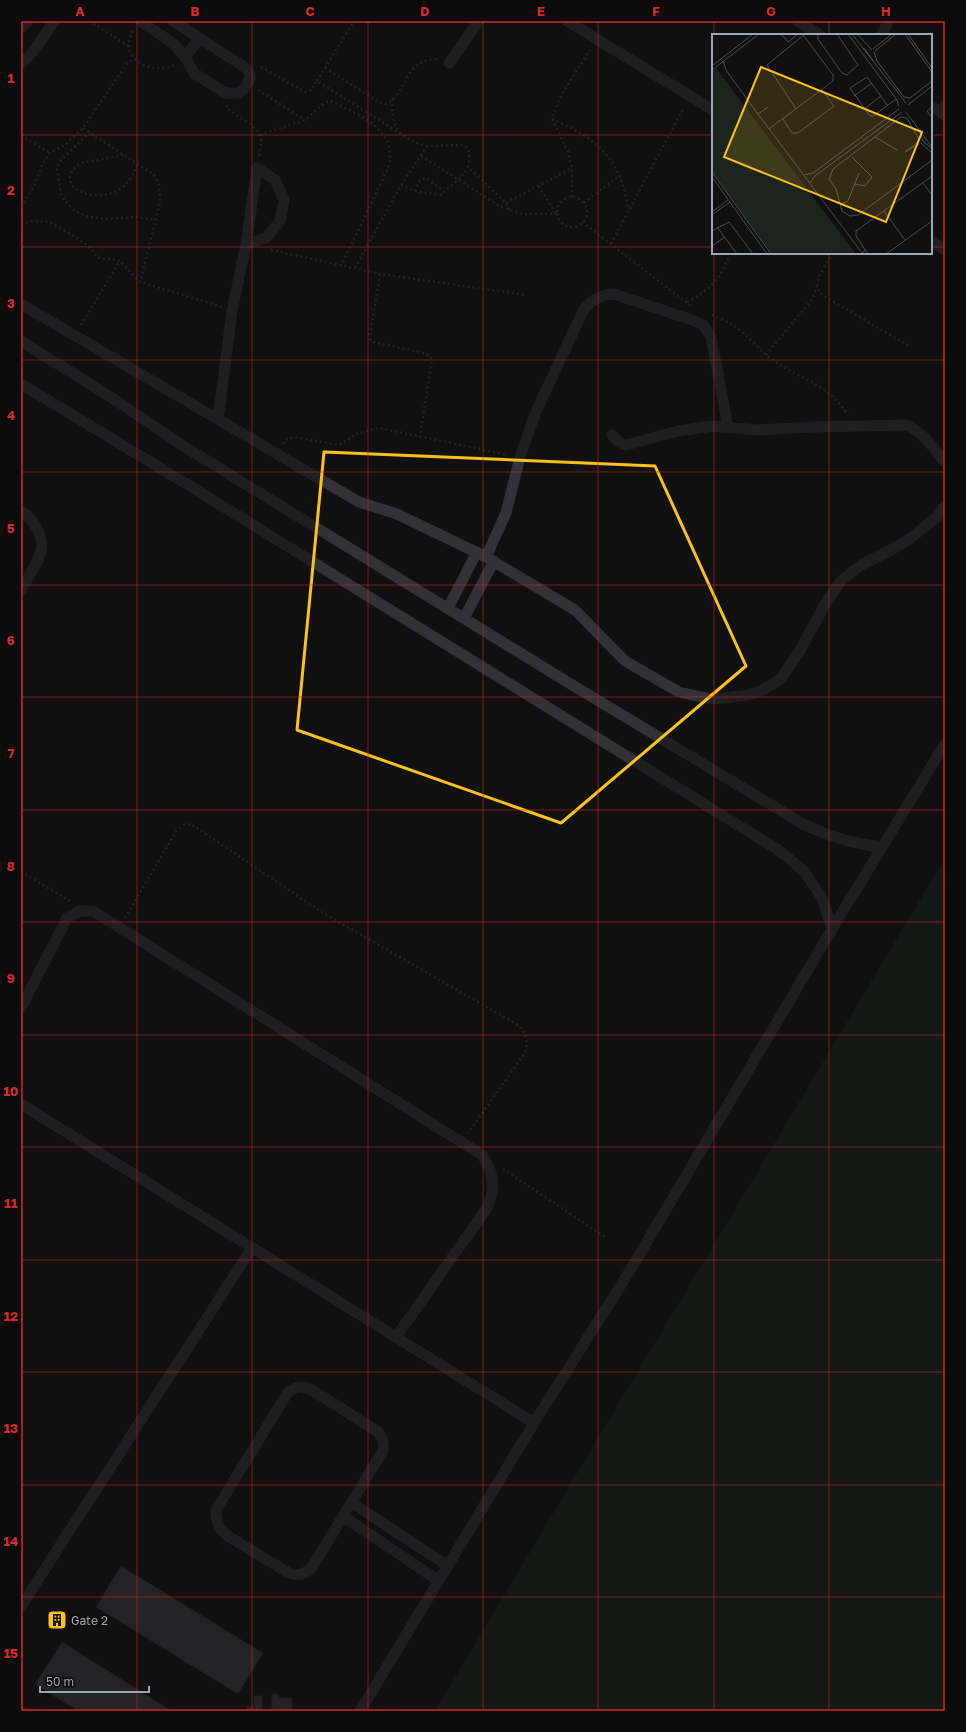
<svg xmlns="http://www.w3.org/2000/svg" width="966" height="1732" viewBox="0 0 966 1732" font-family="'Golos Text',sans-serif">
<rect width="100%" height="100%" fill="#101011"/>
<!-- green -->
<path fill="#1c241d" d="M945 858V1711H435Z"/>
<!-- building -->
<path fill="#3a3a3f" stroke="#2a2a2e" d="M121 1566 263 1653 238 1694 96 1607Z
M54 1613 65 1620 60 1628 49 1621Z
M62 1642 172 1711H78L35 1684Z
M272 1694H279V1698H292V1711H272Z
M254 1696H262V1711H247V1706H254Z
M21 1706 29 1711H21Z"/>
<g fill="none" stroke-linecap="round" stroke-linejoin="round">
<!-- path -->
<path stroke="#37383e" stroke-width="2.5" stroke-dasharray="2 3" stroke-linecap="butt" d="M89 21 130 47
M133 31C117 60 152 76 177 64
M261 67 305 92 310 91 317 81 414 142 427 146 464 145C471 150 469 159 468 167L506 203 510 210
M325 68 379 102 385 104C401 100 405 72 419 64 424 60 431 60 437 59
M317 81 354 21
M258 90 305 120
M393 99C391 112 393 120 398 131
M226 105 228 109C236 116 257 126 260 135 263 141 259 151 259 157
M552 119C580 131 606 146 619 175 624 185 626 199 629 210
M83 128 154 175 159 185 160 202 140 282
M90 132 60 161 57 169 61 194 65 201 75 211 89 217 105 219 136 217 156 220
M260 135 305 120 324 103 329 101C336 103 342 107 349 110 374 122 397 138 388 168L341 266
M21 136 50 153
M123 155 81 163C41 188 121 221 137 164
M421 156 501 207 523 214H557
M401 185 415 191 441 195 444 191 459 180 468 167
M539 186 556 214
M415 191 420 180 426 178 444 191
M572 197V168L568 152 552 119 560 97 590 50
M557 212a15 15 0 1 1 30 0a15 15 0 1 1-30 0Z
M506 203 572 168
M584 203 620 175
M21 207 33 188 43 163 50 153 65 145 83 128 126 65 134 58
M582 222 691 306
M21 224 33 221 49 222 77 238 91 248 97 257 101 259H112L120 261 140 282 222 307
M611 244 684 107
M271 250 380 274 526 295
M833 253C826 265 810 283 822 295L909 346
M355 268 401 185 427 146
M380 274 370 334V339L374 342 427 354 432 359 420 437
M687 302C710 290 721 279 730 253
M712 315C722 319 732 324 741 331 752 340 761 352 773 360 801 380 827 383 848 415
M81 325 120 261
M766 355 813 298 817 286
M283 444 287 439 294 437 339 445 358 433 379 428 508 455
M21 872 72 902
M125 918 177 830 183 825 191 824 323 913 518 1025C527 1034 528 1041 525 1053L468 1133
M503 1169 605 1237"/>
<!-- lane -->
<path stroke="#313137" stroke-width="5.5" d="M939 111 945 101"/>
<!-- street -->
<path stroke="#313137" stroke-width="11" d="M140 21 174 44 185 57 195 74 225 93H238L245 88 250 79 249 72 246 68 173 21
M567 21 713 110
M798 21 820 35
M21 28 28 21
M881 35 889 21
M185 57 200 38
M449 63 479 21
M21 64 31 54 55 21
M931 106 945 115
M931 241 945 250
M21 304 359 502 397 514 486 557 575 610 625 661 679 692 701 697 712 699 724 698 748 695 760 691 775 683 782 677 799 652 828 599 842 580 861 565 891 550 912 537 937 517 945 506
M21 341 114 399 185 447 569 683 803 824C831 837 850 843 882 847
M21 384 190 486 780 851 805 872 822 898 832 929
M218 419 232 311 246 244 257 168 275 180 284 200 280 221 266 238 246 244
M612 435 619 442 626 445 678 431 713 426 757 430 813 427 906 425C923 432 934 449 945 462
M21 511C35 520 47 540 39 557 35 568 27 579 21 590
M486 557 506 513 520 457 535 414 583 311C591 300 600 294 614 294L692 320 703 325 711 337 728 427
M448 608 477 552
M464 618 494 561
M21 1008 67 918 79 911H93L482 1155C494 1172 496 1189 487 1208L396 1337
M21 1104 534 1423
M298 1387 309 1388 378 1432C383 1438 384 1443 383 1451L312 1567C304 1575 299 1576 289 1573L226 1535C218 1527 216 1521 216 1510L288 1392Z
M352 1503 448 1566
M344 1517 439 1581
M21 1606 252 1248
M360 1711 534 1423 629 1272 832 929 945 744"/>
</g>
<!-- marked area -->
<path d="M0 0H966V1732H0ZM324 452 655 466 746 666 561 823 297 730Z" fill="#101011" fill-opacity=".55" fill-rule="evenodd"/>
<path fill="none" stroke="#fdc11c" stroke-width="3" stroke-linejoin="round" d="M324 452 655 466 746 666 561 823 297 730Z"/>
<!-- grid -->
<path fill="none" stroke="#d62828" stroke-width="1" stroke-opacity="0.55" d="M137 21V1711M252 21V1711M368 21V1711M483 21V1711M598 21V1711M714 21V35M829 21V35M21 135H713M931 135H945M21 247H713M931 247H945M714 253V1711M829 253V1711M21 360H945M21 472H945M21 585H945M21 697H945M21 810H945M21 922H945M21 1035H945M21 1147H945M21 1260H945M21 1372H945M21 1485H945M21 1597H945"/>
<!-- icons -->
<defs>
<symbol id="building-square" viewBox="-11 -11 22 22"><rect x="-9" y="-9" width="18" height="18" rx="4" fill="#fdc11c" stroke="#0b0b0c"/><path d="M-4-6H4V6H1V3H-1V6H-4ZM-2.5-4.3h1.7v1.8h-1.7ZM.8-4.3h1.7v1.8H.8ZM-2.5-1h1.7V.8h-1.7ZM.8-1h1.7V.8H.8Z" fill="#111"/></symbol>
</defs>
<g fill-rule="evenodd">
<use href="#building-square" x="46" y="1609" width="22" height="22"/>
</g>
<g text-anchor="middle" dominant-baseline="central" stroke-width="3.5" stroke-linejoin="round" paint-order="stroke">
<!-- poi labels -->
<g font-size="12" fill="#a0a5b3" stroke="#0b0b0c" text-anchor="start">
<text x="71" y="1620">Gate 2</text>
</g>
</g>
<!-- overview -->
<g transform="translate(712 34)">
<rect width="220" height="220" fill="#101011"/>
<path d="M4 34 144 220H60L0 137V37Z" fill="#1c241d"/>
<path fill="none" stroke="#4a4c52" stroke-width="1" d="M69 0 76 8 86 0M106 0V5L130 39 135 41 146 31 125 0M136 0 185 66 187 73M140 0 194 69M145 0 160 16M193 0 220 38M196 0 220 34M150 14 153 15 162 28M161 15 180 0M163 17 184 0M162 18 165 27 192 63 198 64 220 47M11 27 14 36 37 68 150 219 154 216M0 32 41 0M0 36 47 0M142 62 160 49M175 71 155 43 138 54 158 82H161L184 65M196 71 220 52M220 73 215 77 220 84M84 75 55 31 93 0M152 75 169 62M194 78 220 113M46 80 56 73M71 85 80 99H86L122 72 110 56M57 95 121 47V41L91 1M207 96 211 107 219 114M163 103 185 116M208 107 195 84 189 83 121 135 117 145 124 155 130 177 138 182 146 181 220 126M206 108 193 118 207 110M209 109 220 119M140 123 160 143 153 152 143 150M0 138 59 220M92 141 101 139 187 75M0 143 55 220M98 149 103 142 190 78M211 149 220 161M129 170 136 167 147 139M172 177 193 206M0 178 16 166M0 181 18 168M5 193 25 220M0 197 17 188 41 220M0 212 13 203M156 220 144 202V197L220 142M174 220 220 187"/>
<path fill="#fdc11c" fill-opacity="0.15" stroke="#fdc11c" stroke-width="2" d="M49 33 210 98 174 188 12 123Z"/>
<rect width="220" height="220" fill="none" stroke="#a0a5b3" stroke-width="2"/>
</g>
<!-- border -->
<rect width="966" height="1732" fill="none" stroke="#0b0b0c" stroke-width="44"/>
<!-- scale -->
<path d="M40 1686v6h109v-6" fill="none" stroke="#a0a5b3" stroke-width="2"/>
<text x="46" y="1686" font-size="12" fill="#a0a5b3" stroke="#0b0b0c" stroke-width="3" paint-order="stroke">50 m</text>
<rect x="22" y="22" width="922" height="1688" fill="none" stroke="#d62828" stroke-width="1.5"/>
<g font-size="13" text-anchor="middle" font-weight="bold" fill="#d62828">
<text x="80" y="16">A</text>
<text x="195" y="16">B</text>
<text x="310" y="16">C</text>
<text x="425" y="16">D</text>
<text x="541" y="16">E</text>
<text x="656" y="16">F</text>
<text x="771" y="16">G</text>
<text x="886" y="16">H</text>
<text x="11" y="83">1</text>
<text x="11" y="195">2</text>
<text x="11" y="308">3</text>
<text x="11" y="420">4</text>
<text x="11" y="533">5</text>
<text x="11" y="645">6</text>
<text x="11" y="758">7</text>
<text x="11" y="871">8</text>
<text x="11" y="983">9</text>
<text x="11" y="1096">10</text>
<text x="11" y="1208">11</text>
<text x="11" y="1321">12</text>
<text x="11" y="1433">13</text>
<text x="11" y="1546">14</text>
<text x="11" y="1658">15</text>
</g>
</svg>
